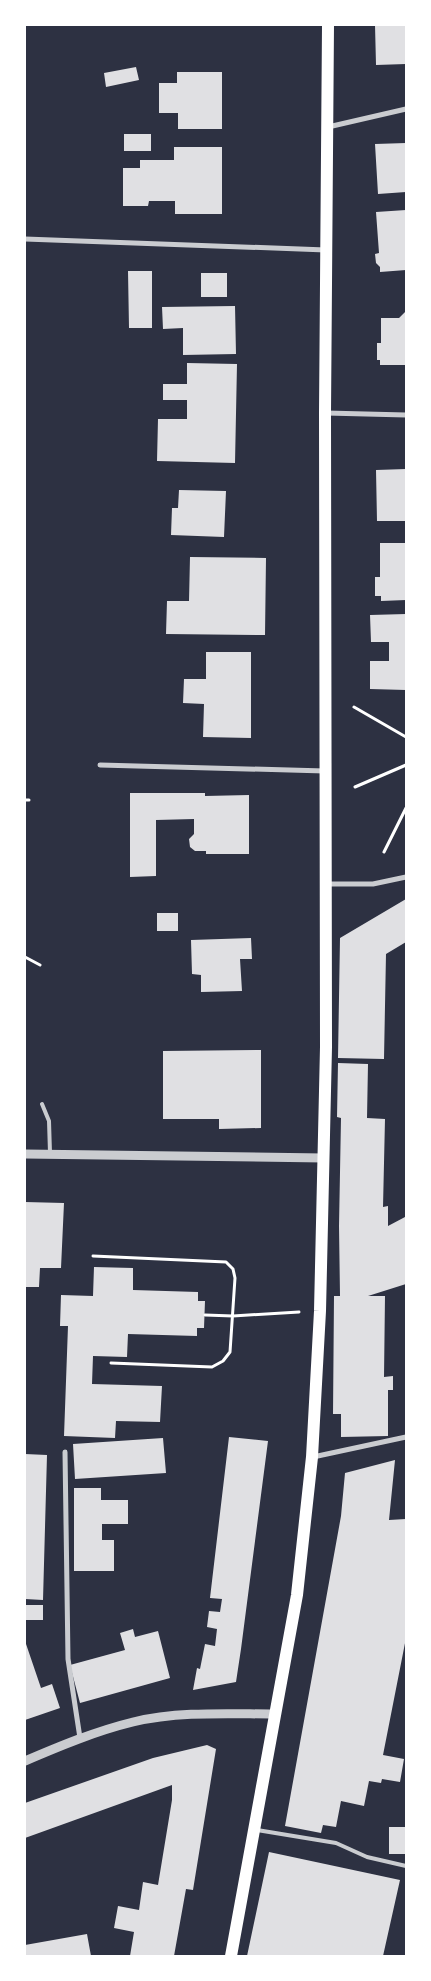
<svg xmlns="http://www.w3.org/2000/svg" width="431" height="1981" viewBox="0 0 431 1981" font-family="Figtree,sans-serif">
<rect width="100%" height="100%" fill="#2d3142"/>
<!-- building -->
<path fill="#e0e0e3" d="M375 25H406V64L376 65Z
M136 67 139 80 106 87 104 73Z
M177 72H222V129H178V113H159V83H177Z
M124 134H151V151H124Z
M406 143V192L378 194 375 144Z
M174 147H222V214H175V201H149L148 206H123V168H140V160H174Z
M406 210V270L380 272V267L376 263 375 254 379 253 376 212Z
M128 271H152V328H129Z
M201 273H227V297H201Z
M235 306 236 354 183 355V328L163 329 162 307Z
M406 311V365H380V360H377V343H381V318H399Z
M187 363 237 364 235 463 157 461 158 419H187V400H163V384H187Z
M406 469V521H377L376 470Z
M179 490 226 491 224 537 171 535 172 508H178Z
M380 543H406V600L381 601V596H375V577H380Z
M190 557 266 558 265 635 166 634 167 601H189Z
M406 614V690L370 689V661H389V642H371L370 615Z
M206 652H251V738L203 737 204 704 183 703 184 679H206Z
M130 793H205V796L249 795V854H206V851H195L190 847 189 839 194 834V819L156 820V876L130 877Z
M406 899V942L386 954 384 1059 338 1058 340 938Z
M157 913H178V931H157Z
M251 938 252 959H240L242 991 201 992V975L192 974 191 940Z
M261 1050V1128L219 1129V1119H163V1051Z
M338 1063 368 1064 367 1118 385 1119 383 1207 388 1206V1226L405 1217 406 1221V1284L368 1296H385L384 1377 393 1376V1390H388V1436L341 1437V1414H333L334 1296H340L339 1226 341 1118 337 1117Z
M25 1202 64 1203 61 1268H40L39 1287H25Z
M94 1267 133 1268V1290L198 1292V1301H205L204 1328H197V1336L128 1334 127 1357 93 1356 92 1384 162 1386 160 1422 116 1421 115 1438 64 1436 68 1326H60L61 1295 93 1296Z
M229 1437 268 1441 241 1649 236 1682 193 1690 197 1668 200 1669 205 1644 215 1646 217 1629 207 1627 209 1611 220 1612 222 1599 210 1598Z
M163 1438 166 1473 75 1479 73 1444Z
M25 1454 47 1455 43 1600 25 1599Z
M395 1460 389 1520 406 1519V1638L383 1755 404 1759 400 1782 382 1779 381 1783 369 1781 364 1806 341 1801 336 1827 323 1825 321 1833 285 1826 341 1516 345 1473Z
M74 1488H101V1500H128V1524H102V1540H114V1571H74Z
M25 1605H43V1620H25Z
M133 1629 135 1637 158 1631 170 1678 80 1703 70 1665 125 1650 120 1633Z
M25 1641 41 1688 52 1684 60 1708 25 1720Z
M207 1745 216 1749 193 1890 186 1889 174 1956H130L134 1932 114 1928 118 1906 139 1910 143 1882 158 1885 172 1800V1785L25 1838V1803L153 1758Z
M389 1827H406V1854H389Z
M269 1852 400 1880 383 1956H247Z
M87 1934 91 1956H26L25 1945Z"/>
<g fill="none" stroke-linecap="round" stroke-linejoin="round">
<!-- path -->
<path stroke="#fff" stroke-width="3" d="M354 707 406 737
M355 787 406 765
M25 800H29
M384 852 406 808
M25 957 40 965
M93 1256 226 1262 233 1269 235 1278 230 1352 223 1361 212 1367 111 1363
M205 1315 233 1316 299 1312"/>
<!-- service -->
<path stroke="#caccd0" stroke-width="4" d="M42 1104 49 1121 50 1153
M257 1830 336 1843 367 1857 406 1866"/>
<!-- minor -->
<path stroke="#caccd0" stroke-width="5" d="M328 127 406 109
M25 239 326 250
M326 413 406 415
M100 765 325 771
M327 884H373L406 877
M65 1452 68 1659 80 1738
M313 1457 406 1437"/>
<!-- tertiary -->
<path stroke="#caccd0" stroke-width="9" d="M25 1154 324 1158
M25 1761C60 1746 96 1731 133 1722 179 1711 228 1714 275 1714"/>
<!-- primary -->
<path stroke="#fff" stroke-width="12" d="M231 1956 297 1595 312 1457 320 1311 326 1047 325 413 328 25"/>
</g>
<!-- border -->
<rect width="431" height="1981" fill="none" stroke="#ffffff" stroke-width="52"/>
</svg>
